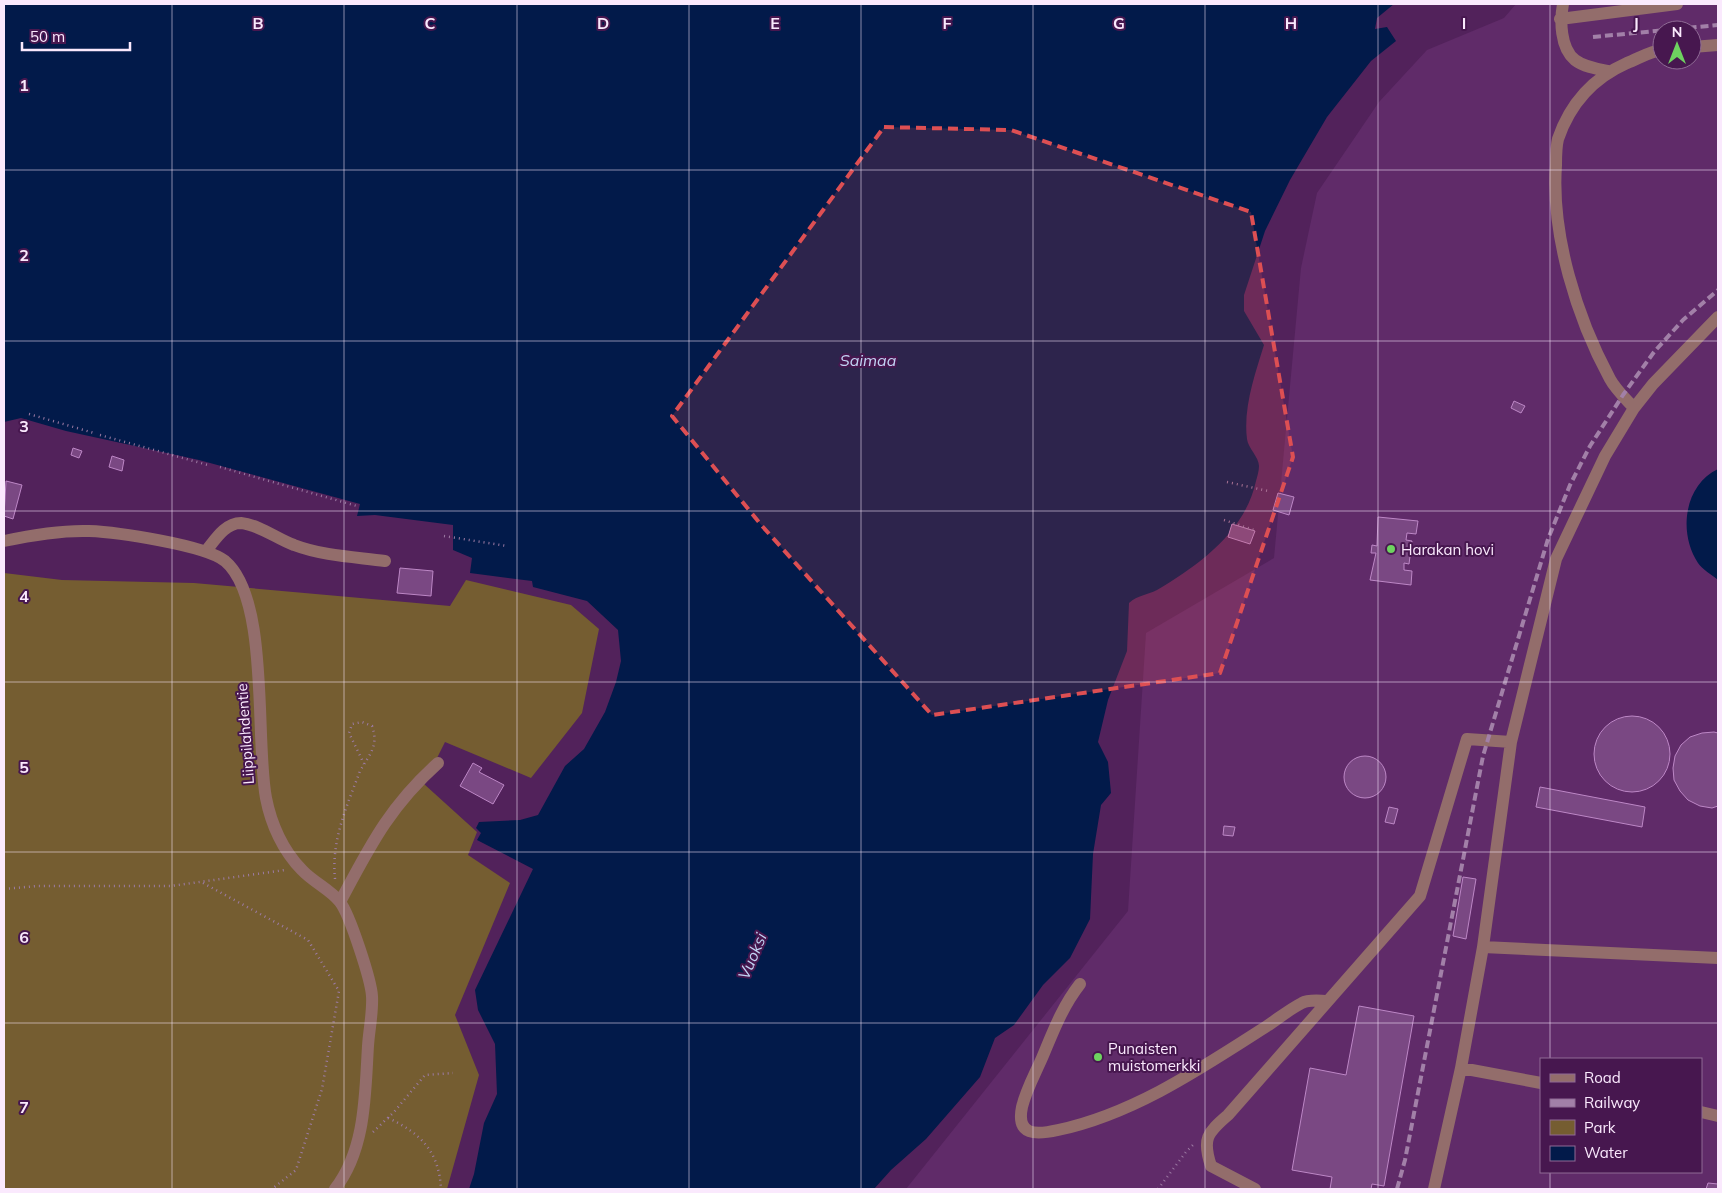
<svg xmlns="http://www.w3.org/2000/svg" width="1722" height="1193" viewBox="0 0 1722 1193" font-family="Mulish,sans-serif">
<rect width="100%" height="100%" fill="#52225b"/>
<!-- built -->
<path fill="#602b69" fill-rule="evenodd" d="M1516 4H1718V1189H906L1128 911 1146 633 1274 558 1301 268 1317 193 1379 102 1427 50 1504 18ZM1662 30H1692V60H1662ZM1541 1059H1701V1172H1541Z"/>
<!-- green -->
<path fill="#755d31" d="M4 573 62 580 194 583 450 606 466 580 571 605 599 629 582 713 531 778 445 742 424 784 477 832 468 855 510 883 455 1015 479 1075 447 1189H4Z"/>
<!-- water -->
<path fill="#021a4a" d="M4 4H1394L1377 18 1375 29 1387 27 1396 41 1371 61 1327 117 1290 180 1265 231 1244 295V311L1264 345C1255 374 1243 408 1247 439 1248 448 1259 457 1259 466 1259 471 1257 477 1256 481 1245 532 1199 565 1157 590 1147 595 1138 595 1129 603L1127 651 1108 700 1098 742 1108 762 1111 793 1101 805 1093 854 1090 919 1070 958 1043 985 1014 1025 995 1038 980 1077 926 1139 891 1170 874 1189H469L474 1174 484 1123 497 1094 495 1044 478 1010 475 990 533 869 477 840 481 833 476 828 479 822 520 820 538 815 565 766 584 749 605 712 616 682 621 661 618 630 587 601 533 587 532 581 470 573 472 558 453 550V525L375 515 357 516 360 504 199 460 66 431 21 418 4 422Z
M1718 469V580C1712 575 1702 569 1698 563 1678 533 1684 485 1718 469Z"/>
<!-- building -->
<path fill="#7a4883" stroke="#bd87c6" d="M1514 401 1525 406 1521 413 1511 408Z
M73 448 82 451 79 458 71 455Z
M112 456 124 460 122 471 109 467Z
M6 481 22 485 13 519 4 516Z
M1278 493 1294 497 1289 515 1273 510Z
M1378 517 1418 521 1416 534 1407 533 1406 540 1412 541 1409 564 1404 563V570L1412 571 1411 585 1370 580 1376 553H1371L1372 545 1377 546Z
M1232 524 1255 531 1250 544 1228 537Z
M400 568 433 571 431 596 397 593Z
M1594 754a38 38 0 1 1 76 0a38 38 0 1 1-76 0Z
M1714 732 1718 733V806L1712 808 1700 806 1688 800 1680 791 1674 780 1673 768 1675 756 1681 745 1690 737 1702 733Z
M1344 777a21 21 0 1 1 42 0a21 21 0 1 1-42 0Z
M473 763 482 768 479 772 504 785 493 804 460 786Z
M1540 787 1645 807 1642 827 1536 807Z
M1389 807 1398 809 1394 824 1385 822Z
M1224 826 1235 827 1233 836 1223 835Z
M1463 877 1476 879 1466 939 1453 936Z
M1359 1006 1414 1016 1384 1186 1372 1184 1371 1189H1330L1332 1177 1292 1170 1310 1068 1346 1075Z
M1708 1183 1718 1184V1189H1706Z"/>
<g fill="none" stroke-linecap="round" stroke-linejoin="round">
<!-- path -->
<path stroke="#9d7ba4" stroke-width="2.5" stroke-dasharray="1 4" stroke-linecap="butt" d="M29 414 94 433
M100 435 208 465
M220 467 357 506
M1227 482 1268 491
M1224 520 1254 530
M444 536 507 546
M335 879C331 840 347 806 360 771 370 754 379 745 372 726L362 722 352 724 349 733 364 764
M203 883 308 940 339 991 322 1089 296 1170 272 1189
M4 889 37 886H171L285 870
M388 1118C421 1133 439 1152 441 1189
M373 1132 394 1112 425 1075 453 1073
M1158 1189 1186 1152 1194 1144"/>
<!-- minor -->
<path stroke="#936d6b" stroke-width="12" d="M1563 4C1560 20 1560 48 1575 60 1584 67 1597 69 1608 71
M1560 19 1677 4
M1692 47 1718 45
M1634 408C1626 399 1616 390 1610 379 1577 318 1551 235 1556 165 1556 157 1556 147 1558 139 1570 104 1593 78 1627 63 1638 59 1650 51 1662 50
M4 541C32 535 60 530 89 531 116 532 205 545 225 561 270 599 255 741 266 798 271 824 283 851 302 870 313 882 331 890 340 902 350 915 371 980 372 996 373 1012 369 1030 368 1046 365 1094 366 1149 335 1189
M206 551C215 540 225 523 241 523 260 525 277 539 294 545 323 556 355 557 385 561
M340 902C370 846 389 807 438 763
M1483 947 1511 742 1556 559 1605 456 1634 408 1653 384 1718 317
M1080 984C1062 1007 1053 1032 1042 1058 1035 1074 1026 1090 1022 1107 1016 1136 1036 1135 1058 1130 1134 1114 1203 1067 1267 1026 1279 1018 1290 1009 1302 1003 1309 999 1320 1001 1328 1001
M1461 1068 1541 1083
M1701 1112 1718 1116
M1255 1189 1211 1166C1202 1139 1207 1133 1228 1115L1420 896 1467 739 1511 742
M1434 1189 1461 1068 1483 947 1718 958"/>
<!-- rail -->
<path stroke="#a280a8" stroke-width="4" stroke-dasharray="8 4" stroke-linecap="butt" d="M1593 37 1718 25
M1397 1189 1405 1160 1483 756 1548 539 1570 485 1590 446 1623 395 1654 352 1683 320 1718 290"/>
</g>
<!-- marked area -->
<path fill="#dd4f53" fill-opacity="0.2" stroke="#dd4f53" stroke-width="4" stroke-dasharray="10 6" stroke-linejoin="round" d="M884 127 1011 130 1251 212 1293 457 1220 673 932 715 763 527 672 416Z"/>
<!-- grid -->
<path fill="none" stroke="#fae9fd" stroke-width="1" stroke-opacity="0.55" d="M172 4V1189M344 4V1189M517 4V1189M689 4V1189M861 4V1189M1033 4V1189M1205 4V1189M1378 4V1189M1550 4V1059M4 170H1718M4 341H1718M4 511H1718M4 682H1718M4 852H1718M4 1023H1718M1550 1172V1189"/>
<!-- markers -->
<g fill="#6ed360" stroke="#47174f" stroke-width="2">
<circle cx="1391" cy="549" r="5"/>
<circle cx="1098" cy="1057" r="5"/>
</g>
<g text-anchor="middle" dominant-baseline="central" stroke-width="4" stroke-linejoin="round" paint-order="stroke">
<!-- poi labels -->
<g font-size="15" fill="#fae9fd" stroke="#47174f" text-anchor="start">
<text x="1401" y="549">Harakan hovi</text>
<text x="1108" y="1048">Punaisten<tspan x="1108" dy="17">muistomerkki</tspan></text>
</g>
<!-- street labels -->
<g font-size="15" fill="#fae9fd" stroke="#47174f">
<text transform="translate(245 734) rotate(-94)">Liippilahdentie</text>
</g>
<!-- water labels -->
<g font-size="16" font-style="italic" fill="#c1d4f4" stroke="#47174f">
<text x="868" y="360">Saimaa</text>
<text transform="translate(752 956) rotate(-67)">Vuoksi</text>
</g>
</g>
<g font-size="16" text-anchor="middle" font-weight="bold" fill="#fae9fd" stroke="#47174f" stroke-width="4" stroke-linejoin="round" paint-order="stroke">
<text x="258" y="29">B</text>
<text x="430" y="29">C</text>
<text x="603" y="29">D</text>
<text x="775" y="29">E</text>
<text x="947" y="29">F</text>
<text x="1119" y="29">G</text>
<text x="1291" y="29">H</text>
<text x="1464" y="29">I</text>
<text x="1636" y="29">J</text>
<text x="24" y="91">1</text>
<text x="24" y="261">2</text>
<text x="24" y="432">3</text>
<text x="24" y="602">4</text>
<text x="24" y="773">5</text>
<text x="24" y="943">6</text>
<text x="24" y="1113">7</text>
</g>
<!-- border -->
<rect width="1722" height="1193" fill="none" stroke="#fae9fd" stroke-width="10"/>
<!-- legend -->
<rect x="1540" y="1058" width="162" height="115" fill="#47174f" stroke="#8f6b95"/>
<rect x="1550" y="1074" width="25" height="8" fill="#936d6b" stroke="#8f6b95"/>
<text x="1584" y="1083" font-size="15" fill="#fae9fd">Road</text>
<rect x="1550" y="1099" width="25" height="8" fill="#a280a8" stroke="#8f6b95"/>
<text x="1584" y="1108" font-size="15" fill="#fae9fd">Railway</text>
<rect x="1550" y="1120" width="25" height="15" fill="#755d31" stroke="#8f6b95"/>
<text x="1584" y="1133" font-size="15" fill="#fae9fd">Park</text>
<rect x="1550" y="1146" width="25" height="15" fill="#021a4a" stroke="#8f6b95"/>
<text x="1584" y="1158" font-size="15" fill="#fae9fd">Water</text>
<!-- north arrow -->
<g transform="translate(1677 45)"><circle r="24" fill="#47174f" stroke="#8f6b95"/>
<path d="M0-4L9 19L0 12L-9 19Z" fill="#6ed360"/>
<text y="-8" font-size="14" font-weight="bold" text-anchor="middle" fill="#fae9fd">N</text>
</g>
<!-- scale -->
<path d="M22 42v8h108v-8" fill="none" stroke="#fae9fd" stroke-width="2.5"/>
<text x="30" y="42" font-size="15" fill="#fae9fd" stroke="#47174f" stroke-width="4" paint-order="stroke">50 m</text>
</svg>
